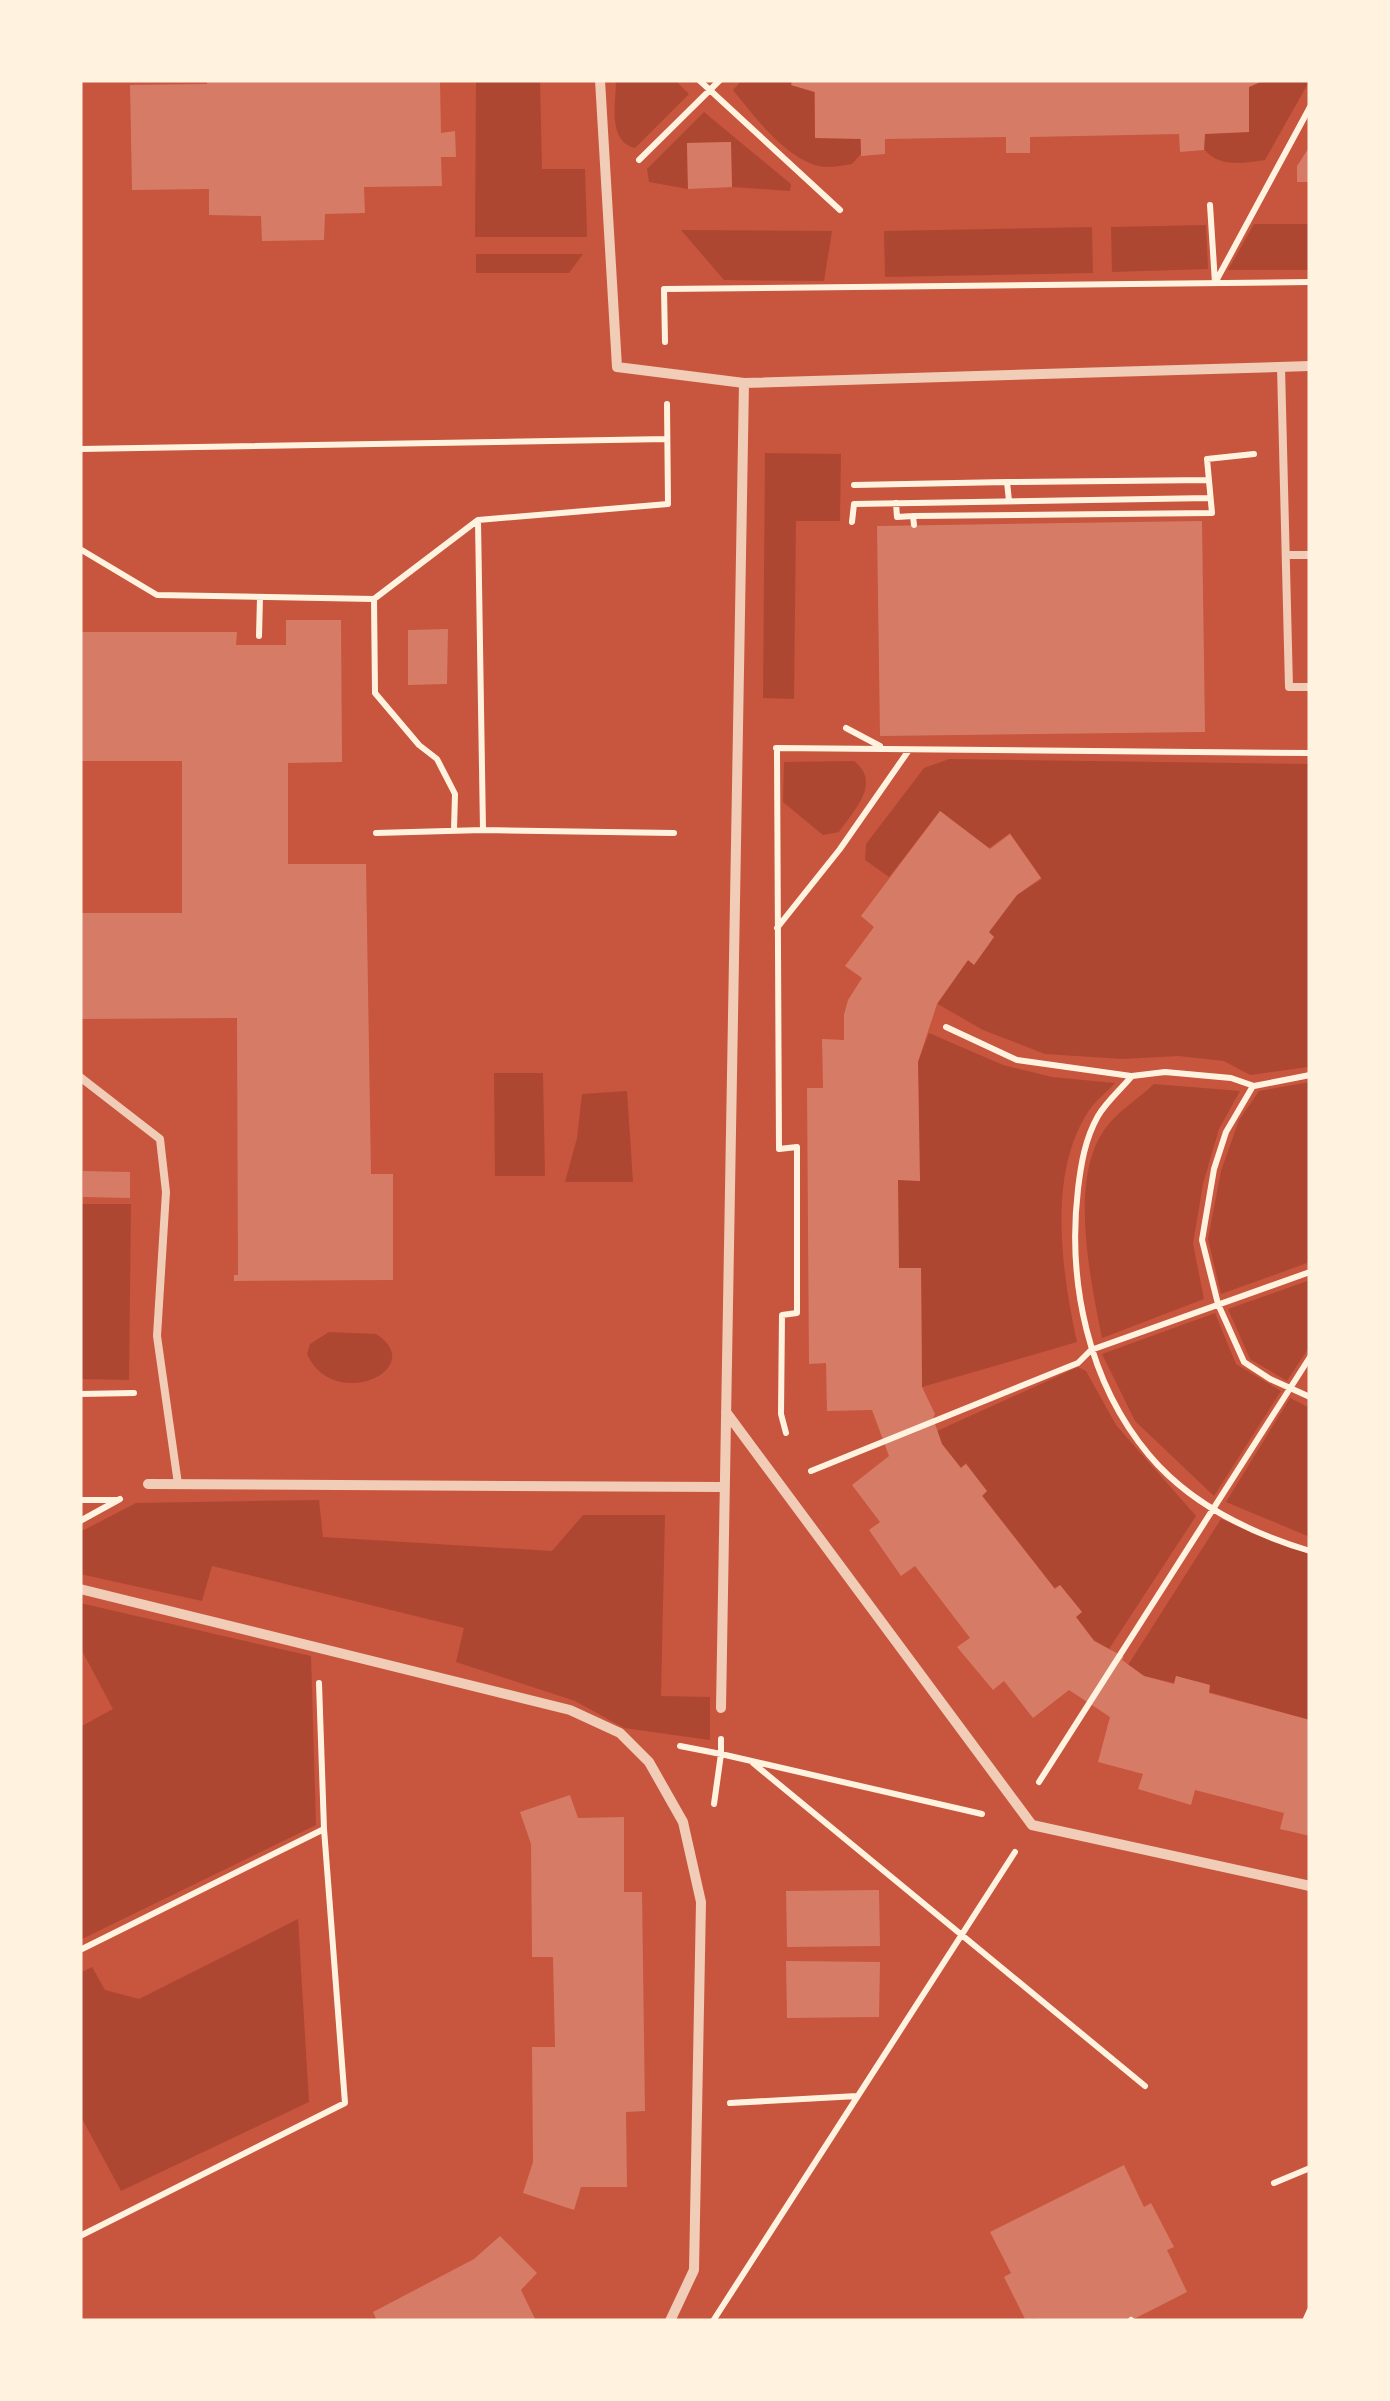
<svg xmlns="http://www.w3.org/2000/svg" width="1390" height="2401" viewBox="0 0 1390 2401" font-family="Manrope,sans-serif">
<rect width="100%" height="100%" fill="#c8553d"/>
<!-- green -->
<path fill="#ae4732" d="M476 80H540L542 169H585L587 237H475Z
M616 80H675L689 94 635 148C607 141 616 103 616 80Z
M742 80H792L791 85 814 92 815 137 860 138 861 154 852 164C844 165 835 167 827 167 791 166 754 116 733 90Z
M1264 80H1310L1265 160C1243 163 1219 168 1204 149V134L1249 86Z
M704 112 791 184 790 191 732 187 730 142 687 143 688 189 649 182 647 169Z
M1254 224H1310V270H1228Z
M1206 225 1208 269 1112 272 1111 227Z
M1092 227 1093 273 885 277 884 231Z
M681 230 832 231 824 281 724 280Z
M476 254H583L569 273H476Z
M765 453 841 454 840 521H796L794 699 763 698Z
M949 759 1310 764 1308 1067 1250 1075 1224 1061 1178 1056 1123 1059 1045 1054 983 1030 936 1003 968 960 974 964 994 937 988 932 1016 895 1042 879 1010 833 989 848 940 811 889 877 865 860 866 844 924 768Z
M854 761C882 783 854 810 839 832L823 835 783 802 784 762Z
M929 1033 1003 1065 1052 1077 1115 1083C1107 1092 1095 1101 1088 1112 1047 1175 1062 1273 1077 1342L922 1387 921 1268H898L897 1180H919L918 1061Z
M494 1073H543L545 1176H495Z
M1310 1082V1262L1221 1294 1208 1239 1221 1171 1239 1120 1259 1091Z
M1154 1084 1240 1091 1219 1129 1203 1184 1193 1244 1204 1299 1102 1338C1091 1282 1069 1183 1103 1132 1114 1114 1138 1099 1154 1084Z
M627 1091 633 1182H565L577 1138 582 1094Z
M80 1204H131L129 1380 80 1379Z
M1310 1280V1346L1287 1381 1250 1359 1228 1309Z
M1215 1313 1236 1364 1281 1391 1214 1496 1135 1421 1102 1354Z
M329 1332 376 1334C430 1368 334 1414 307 1354L310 1344Z
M1078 1367 1086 1371 1116 1425 1196 1516 1109 1649 1094 1640 1075 1616 1081 1611 1060 1585 1054 1588 982 1495 986 1491 966 1463 960 1468 941 1444 937 1431Z
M1290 1398 1310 1408V1537L1226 1502Z
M319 1500 323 1537 552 1551 583 1515H665L661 1696 710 1697V1740L624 1728 575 1701 456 1662 464 1628 212 1566 202 1601 80 1574V1532L136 1503Z
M1221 1519 1310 1554V1720L1209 1692V1685L1176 1676 1174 1683 1144 1676 1128 1665Z
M80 1603 311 1656 316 1825 80 1940V1727L113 1709 80 1647Z
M298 1919 309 2102 121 2191 80 2115V1973L92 1967 105 1990 139 1999Z"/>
<!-- building -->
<path fill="#d67c66" d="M207 80 440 81 441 133 455 131 456 157H441L442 186 364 187 365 213 325 214 324 240 262 241 261 216 209 215V189L132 190 130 85 207 84Z
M793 80H1265L1249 87V132L1205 134 1204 150 1180 152 1179 134 1030 137V153H1006V137L885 139V154L861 156V139L815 138V92L791 85Z
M731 142 732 187 688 189 687 143Z
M1310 146V182H1297V166Z
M1202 521 1205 732 880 736 877 526Z
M286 620H341L342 762 288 763V864H366L371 1174H393V1280L234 1281V1275H238L237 1018 80 1019V913H182V761H80V632H237L236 645H286Z
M448 629 447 684 408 685V630Z
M940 811 990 849 1010 834 1041 878 1017 895 989 932 994 937 974 965 968 960 937 1004 918 1062 920 1181 898 1180 899 1268H921L922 1387 935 1414 933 1418 942 1444 961 1468 966 1464 987 1491 982 1496 1055 1589 1060 1585 1082 1612 1076 1617 1094 1641 1124 1657 1122 1660 1144 1676 1174 1684 1176 1676 1210 1685 1209 1693 1310 1720V1836L1280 1829 1284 1813 1195 1790 1191 1805 1138 1789 1143 1774 1098 1762 1110 1717 1069 1690 1033 1718 1004 1681 993 1690 957 1647 970 1638 915 1566 901 1576 869 1530 880 1522 852 1485 889 1456 872 1410 827 1411 826 1363 809 1364 807 1088H823L822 1039 844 1040V1015L848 1000 862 978 845 966 874 927 861 916Z
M83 1171 130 1172V1198L83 1197Z
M570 1795 578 1818 624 1817V1892H642L645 2111 626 2112 627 2187H581L574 2210 523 2193 533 2162 532 2047H555L553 1957H532L531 1844 520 1812Z
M879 1890 880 1946 787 1947 786 1891Z
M786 1961 880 1962 879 2017 787 2018Z
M1124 2165 1144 2207 1151 2203 1174 2247 1167 2250 1187 2292 1130 2321H1035L1034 2318 1026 2321 1004 2277 1011 2273 990 2232Z
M500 2236 537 2273 521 2290 536 2321H377L373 2312 474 2259Z"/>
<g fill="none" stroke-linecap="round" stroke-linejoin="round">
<!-- path -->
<path stroke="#fff3e0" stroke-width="6" d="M699 80 840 210
M639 160 720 80
M1210 205 1215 283 1310 107
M665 342 664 289 1310 282
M80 449 667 439
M1007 482 1209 480
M854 485 1007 482 1009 501
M896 503 897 517 913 516
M852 522 854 504 1210 498
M914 525 913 516 1212 513 1207 459 1254 454
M80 549 157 595 374 599 478 520 668 504 667 404
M374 599 375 693 419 745 437 759 455 794 454 830
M259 636 260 597
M846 728 880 746
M776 748 1310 753
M777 749 779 1149 797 1147V1313L782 1315 781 1414 786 1433
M483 830 674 833
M376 833 483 830 478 521
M777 928 840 849 909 750
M946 1027 1017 1060 1131 1076
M1310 1075 1254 1086 1231 1078 1165 1072 1132 1076C1121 1089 1106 1102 1098 1116 1085 1139 1081 1164 1078 1189 1067 1282 1088 1382 1149 1455 1190 1504 1250 1533 1310 1551
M1253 1086 1226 1132 1214 1169 1202 1240 1218 1304 1244 1362 1270 1379 1310 1397
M80 1394 134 1393
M811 1471 1078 1363 1091 1350 1310 1272
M80 1500H117
M80 1521 120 1499
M721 1739V1754L982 1814
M680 1746 721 1754 714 1804
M753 1763 1145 2086
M1039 1782 1310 1357
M80 1950 324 1829
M730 2103 857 2096
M1274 2183 1310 2168
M80 2236 345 2103 324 1829 319 1683
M1131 2320 1132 2321
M713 2321 1015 1852
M1305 2321 1310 2310"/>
<!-- service -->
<path stroke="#f1ccb7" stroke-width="8" d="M1281 367 1289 687H1310
M1287 555H1310
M80 1077 160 1139 166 1192 157 1336 178 1484"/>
<!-- minor -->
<path stroke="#f1ccb7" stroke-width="10" d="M600 80 617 367 744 383 1310 366
M726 1412 1032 1825 1310 1886
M148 1484 723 1487
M80 1589 570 1710 620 1733 649 1762 683 1822 701 1902 694 2270 670 2321
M721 1708 744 383"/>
</g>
<!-- border -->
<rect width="1390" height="2401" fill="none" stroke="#fff3e0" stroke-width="165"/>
</svg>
